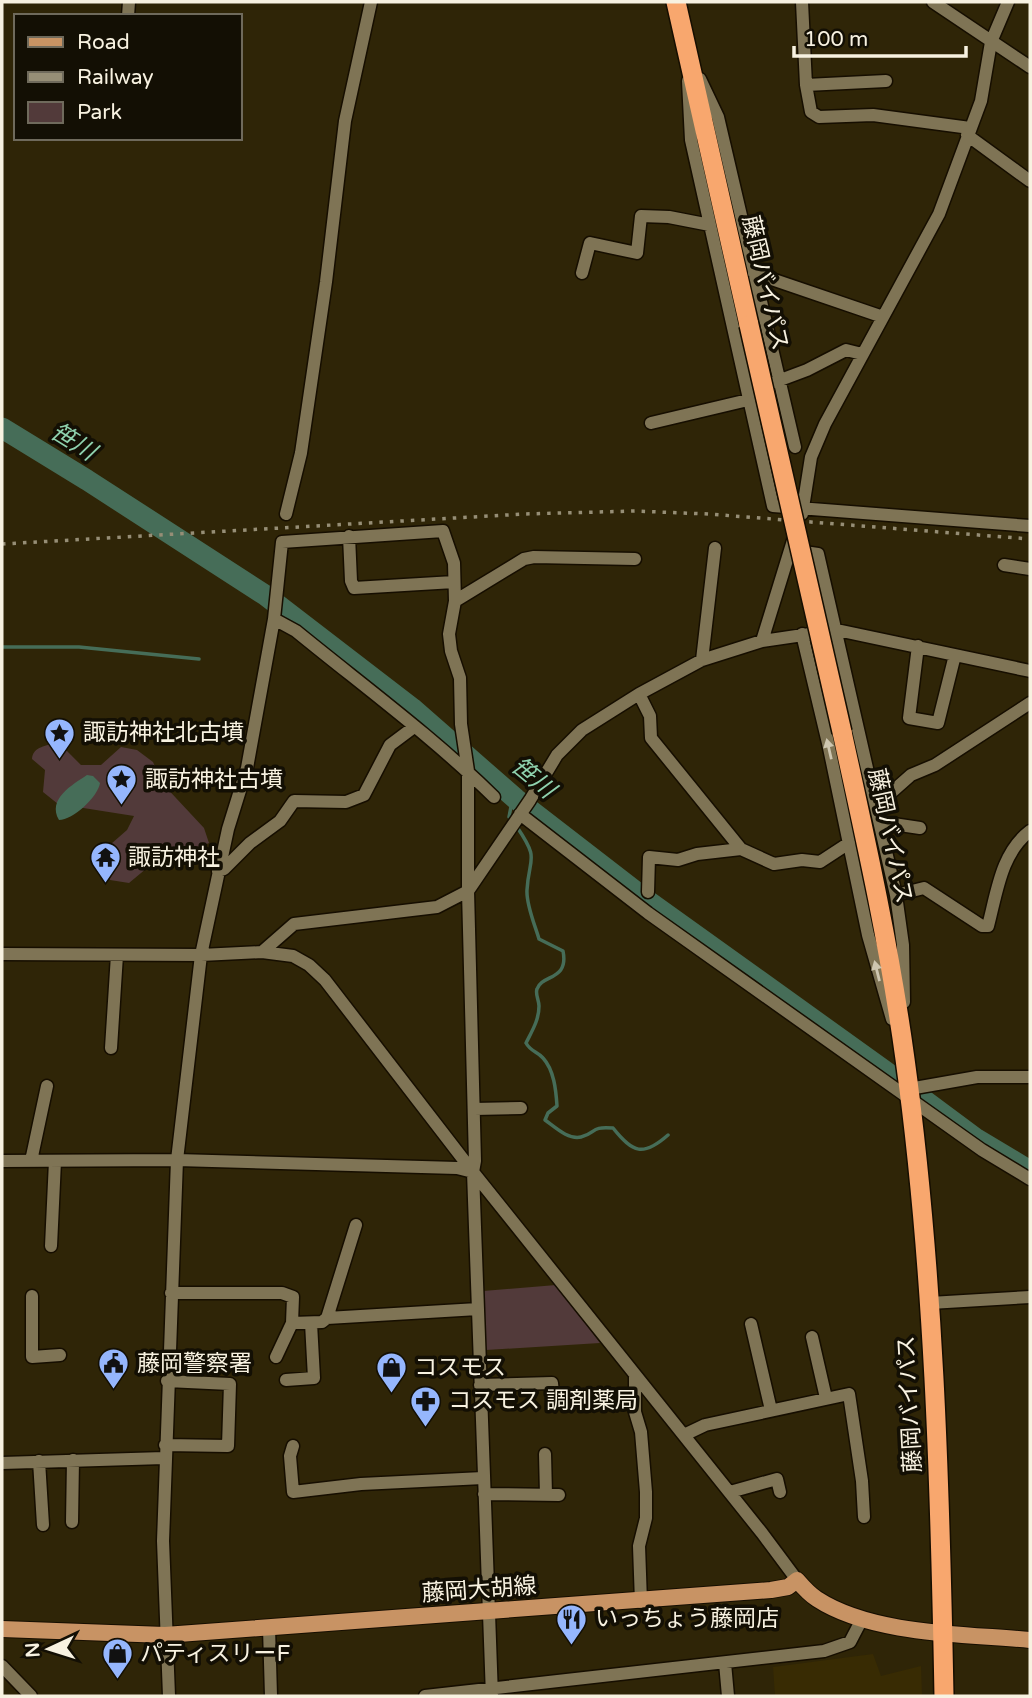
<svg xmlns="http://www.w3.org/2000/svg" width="1032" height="1698" viewBox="0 0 1032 1698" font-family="'Varela Round','Noto Sans JP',sans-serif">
<rect width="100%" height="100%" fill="#2f2507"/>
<!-- built -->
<path fill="#382b03" d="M873 1654 881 1676 921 1666 922 1696H775L773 1667Z"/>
<!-- green -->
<path fill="#523a3a" d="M51 744 67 751 81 765H101L121 747 137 750 153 762 162 783 204 828 209 843 186 853 159 858 129 883 110 880 111 844 127 830 134 816 58 804 43 792 45 770 32 759C33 748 42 747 51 744Z
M556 1285 600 1343 486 1350 483 1291Z"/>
<!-- water -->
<path fill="#466d58" d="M87 775 93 776 100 783C98 797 73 820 59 820 47 799 72 785 87 775Z"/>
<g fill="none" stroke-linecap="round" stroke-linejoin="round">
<!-- stream -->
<path stroke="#466d58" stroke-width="3.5" d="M2 647H79L199 659
M512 821 509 817 513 796
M517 827C540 861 529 856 527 890 526 905 535 925 539 939L563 951C569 981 542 974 537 989 535 994 539 1000 539 1006 539 1020 532 1031 526 1043 531 1052 537 1051 543 1058 554 1070 556 1090 557 1106L548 1113 545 1120C555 1127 568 1140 581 1137 597 1133 590 1126 613 1128 633 1153 643 1157 668 1135"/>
<!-- river -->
<path stroke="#466d58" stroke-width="21" d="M2 428 87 480 265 595 412 708 516 799 648 901 885 1071 975 1138 1030 1171"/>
<defs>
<path id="minor" d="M802 2 806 85 811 112 819 117 873 115 970 128
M933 2 1030 67
M128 16 129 2
M700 79 718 117 795 447
M688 81 691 140 773 506 1030 526
M806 85 886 81
M967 135 1030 181
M582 273 590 243 637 253 641 216 669 217 710 225
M754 273 883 317
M775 382 807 370 846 350 862 354
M651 423 748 400
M286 514 301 453 326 282 345 121 371 2
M802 514 811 457 825 424 939 214 981 101 991 42 1008 2
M349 536 351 581 354 588 454 582
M797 551 818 554 896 895 903 945 904 1002
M1004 565 1030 569
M274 619 296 631C362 685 433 737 494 797
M802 634 828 743 868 935 892 1019
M762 641 795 534
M918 646 909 718 938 723 955 655
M702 660 715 548
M639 694 650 716 651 738 741 849 697 854 678 860 649 857 648 892
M876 806 911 775 935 765 1030 703
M520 814 648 913 982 1150 1030 1179
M880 822 920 828
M741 849 774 864 802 860 820 862 849 843
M218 871 224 869 250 843 280 821 294 801 346 802 364 795 390 745 414 727
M896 895 924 888 982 926H988C997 892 1001 853 1030 831
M262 952 294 924 437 907 468 891 530 800 557 755 582 730 639 694 702 660 762 641 837 630 1030 671
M2 954 201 955 262 952 293 956 309 965 325 980 473 1172 762 1533 797 1580
M111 1048 117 955
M909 1089 977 1077H1030
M474 1109 521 1108
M2 1161 177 1160 457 1168 473 1172
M31 1161 47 1086
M356 1225 327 1318 478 1309
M51 1246 55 1161
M171 1293H282L293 1297 292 1323 322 1322 327 1318
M32 1296V1357L60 1355
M930 1303 1030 1297
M751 1324 771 1410
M812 1337 826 1398
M276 1357 292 1323
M635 1375V1412L641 1432 646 1492V1518L639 1546 641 1602
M286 1380 314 1378 311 1323
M480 1385 552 1383 554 1403
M684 1435 705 1425 849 1394 862 1481 864 1517
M165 1445 228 1446 230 1384 167 1381
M293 1446 290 1456 293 1492 361 1484 483 1478
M545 1454 546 1495
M39 1461 43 1525
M2 1463 164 1458
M730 1492 777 1479 780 1492
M484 1494 559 1495
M72 1522 73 1460
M269 1628 271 1696
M725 1663 728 1696
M2 1666 31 1696
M169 1696 163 1541 177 1160 201 955 228 829 247 768 274 619 282 542 443 531 454 563 455 601
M425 1696 824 1651 850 1642 862 1619
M492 1696 473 1172 475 1161 468 891V771L461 724 460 678 451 651 449 634 455 601 524 559 534 557 635 559"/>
<path id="major" d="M2 1629 165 1635 771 1590 788 1587 797 1580C803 1587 809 1594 817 1599 872 1635 966 1634 1030 1640"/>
<path id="highway" d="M676 2 749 325
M842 732C866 841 890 949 905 1059 934 1270 940 1483 944 1696"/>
</defs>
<!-- minor casing -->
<use href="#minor" stroke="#160e00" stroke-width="15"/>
<!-- major casing -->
<use href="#major" stroke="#160e00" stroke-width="18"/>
<!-- highway casing -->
<use href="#highway" stroke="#160e00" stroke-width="22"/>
<!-- minor -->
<use href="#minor" stroke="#7f7455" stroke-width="12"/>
<!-- major -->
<use href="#major" stroke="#c89364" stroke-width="16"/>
<!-- highway -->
<use href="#highway" stroke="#f8a76e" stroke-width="19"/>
<!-- rail -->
<path stroke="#968e76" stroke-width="3.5" stroke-dasharray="3.5 7" stroke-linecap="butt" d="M2 544 524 514 635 511 708 514 1030 539"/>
<defs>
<path id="highway-bridge" d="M749 325 842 732"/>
</defs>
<!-- highway-bridge casing -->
<use href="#highway-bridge" stroke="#160e00" stroke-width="22" stroke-linecap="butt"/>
<!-- highway-bridge -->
<use href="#highway-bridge" stroke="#f8a76e" stroke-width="19"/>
</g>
<!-- one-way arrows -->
<defs><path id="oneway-solid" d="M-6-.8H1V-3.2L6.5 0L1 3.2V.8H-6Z" transform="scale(1.75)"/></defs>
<g fill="#cec6b0">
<use href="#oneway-solid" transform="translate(829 749) rotate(-103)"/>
<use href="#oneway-solid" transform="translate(877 971) rotate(-104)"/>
</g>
<!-- icons -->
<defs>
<symbol id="sight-pin" viewBox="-11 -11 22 30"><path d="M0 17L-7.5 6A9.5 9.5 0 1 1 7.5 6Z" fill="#95b6fd" stroke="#130f04"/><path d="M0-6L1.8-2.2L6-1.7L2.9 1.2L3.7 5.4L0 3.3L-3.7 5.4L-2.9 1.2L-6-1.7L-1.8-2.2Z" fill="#111"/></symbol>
<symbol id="temple-pin" viewBox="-11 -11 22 30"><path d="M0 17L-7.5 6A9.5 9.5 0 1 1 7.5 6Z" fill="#95b6fd" stroke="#130f04"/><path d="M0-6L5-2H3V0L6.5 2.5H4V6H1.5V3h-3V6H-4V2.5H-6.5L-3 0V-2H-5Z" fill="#111"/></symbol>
<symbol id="civic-pin" viewBox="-11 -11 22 30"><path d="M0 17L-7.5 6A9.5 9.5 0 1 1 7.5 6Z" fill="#95b6fd" stroke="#130f04"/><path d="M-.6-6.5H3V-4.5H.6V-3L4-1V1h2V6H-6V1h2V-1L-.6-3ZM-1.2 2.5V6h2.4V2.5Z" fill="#111"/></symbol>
<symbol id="shop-pin" viewBox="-11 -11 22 30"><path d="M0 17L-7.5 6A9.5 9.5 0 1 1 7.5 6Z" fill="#95b6fd" stroke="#130f04"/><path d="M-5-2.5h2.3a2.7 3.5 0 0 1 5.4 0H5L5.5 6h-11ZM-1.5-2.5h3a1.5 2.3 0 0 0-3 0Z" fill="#111"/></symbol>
<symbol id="pharmacy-pin" viewBox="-11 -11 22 30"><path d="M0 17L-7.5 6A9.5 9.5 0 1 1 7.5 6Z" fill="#95b6fd" stroke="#130f04"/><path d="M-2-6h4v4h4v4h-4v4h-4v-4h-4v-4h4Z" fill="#111"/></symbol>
<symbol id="restaurant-pin" viewBox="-11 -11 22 30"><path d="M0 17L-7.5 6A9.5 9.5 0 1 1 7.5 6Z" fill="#95b6fd" stroke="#130f04"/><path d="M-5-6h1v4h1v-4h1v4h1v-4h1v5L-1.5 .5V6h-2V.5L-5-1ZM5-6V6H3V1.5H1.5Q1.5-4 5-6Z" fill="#111"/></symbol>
</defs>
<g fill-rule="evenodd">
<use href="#sight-pin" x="42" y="716" width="35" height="47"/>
<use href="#sight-pin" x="104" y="762" width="35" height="47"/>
<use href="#temple-pin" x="88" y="840" width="35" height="47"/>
<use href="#civic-pin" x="96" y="1346" width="35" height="47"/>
<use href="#shop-pin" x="374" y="1350" width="35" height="47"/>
<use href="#pharmacy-pin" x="408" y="1384" width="35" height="47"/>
<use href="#restaurant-pin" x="554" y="1602" width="35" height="47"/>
<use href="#shop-pin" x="100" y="1636" width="35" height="47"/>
</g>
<g text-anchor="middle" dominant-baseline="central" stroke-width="7" stroke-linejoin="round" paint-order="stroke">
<!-- street labels -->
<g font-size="23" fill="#f8f2e1" stroke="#130f04">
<text transform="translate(765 283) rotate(77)">藤岡バイパス</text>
<text transform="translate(890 836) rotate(78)">藤岡バイパス</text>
<text transform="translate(910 1404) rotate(-93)">藤岡バイパス</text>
<text transform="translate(479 1590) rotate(-4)">藤岡大胡線</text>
</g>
<!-- poi labels -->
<g font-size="23" fill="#f8f2e1" stroke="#130f04" text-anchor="start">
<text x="83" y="733">諏訪神社北古墳</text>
<text x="145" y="780">諏訪神社古墳</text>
<text x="128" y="858">諏訪神社</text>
<text x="137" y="1364">藤岡警察署</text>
<text x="414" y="1368">コスモス</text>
<text x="448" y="1401">コスモス 調剤薬局</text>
<text x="595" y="1619">いっちょう藤岡店</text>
<text x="140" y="1654">パティスリーF</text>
</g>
<!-- water labels -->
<g font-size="24" font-style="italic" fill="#8fd2ae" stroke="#130f04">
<text transform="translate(73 442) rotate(32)">笹川</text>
<text transform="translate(533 778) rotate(40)">笹川</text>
</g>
</g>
<!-- border -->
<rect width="1032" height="1698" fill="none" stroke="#f8f2e1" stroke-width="7"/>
<!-- legend -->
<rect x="14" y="14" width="228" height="126" fill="#130f04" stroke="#6f6a5c" stroke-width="2"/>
<rect x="28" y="37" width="35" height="10" fill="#c89364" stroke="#6f6a5c" stroke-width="2"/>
<text x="77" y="49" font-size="21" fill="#f8f2e1">Road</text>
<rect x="28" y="72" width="35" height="10" fill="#968e76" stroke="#6f6a5c" stroke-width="2"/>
<text x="77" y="84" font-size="21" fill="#f8f2e1">Railway</text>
<rect x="28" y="102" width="35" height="21" fill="#523a3a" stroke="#6f6a5c" stroke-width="2"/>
<text x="77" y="119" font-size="21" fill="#f8f2e1">Park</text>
<!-- north arrow -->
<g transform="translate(49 1649) rotate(266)" stroke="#130f04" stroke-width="5" paint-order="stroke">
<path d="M0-5L12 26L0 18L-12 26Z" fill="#f8f2e1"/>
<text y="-10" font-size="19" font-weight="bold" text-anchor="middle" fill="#f8f2e1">N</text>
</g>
<!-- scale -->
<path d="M794 46v10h172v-10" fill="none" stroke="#f8f2e1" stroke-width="3.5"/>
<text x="804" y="46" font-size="21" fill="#f8f2e1" stroke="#130f04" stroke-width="5" paint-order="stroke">100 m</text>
</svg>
